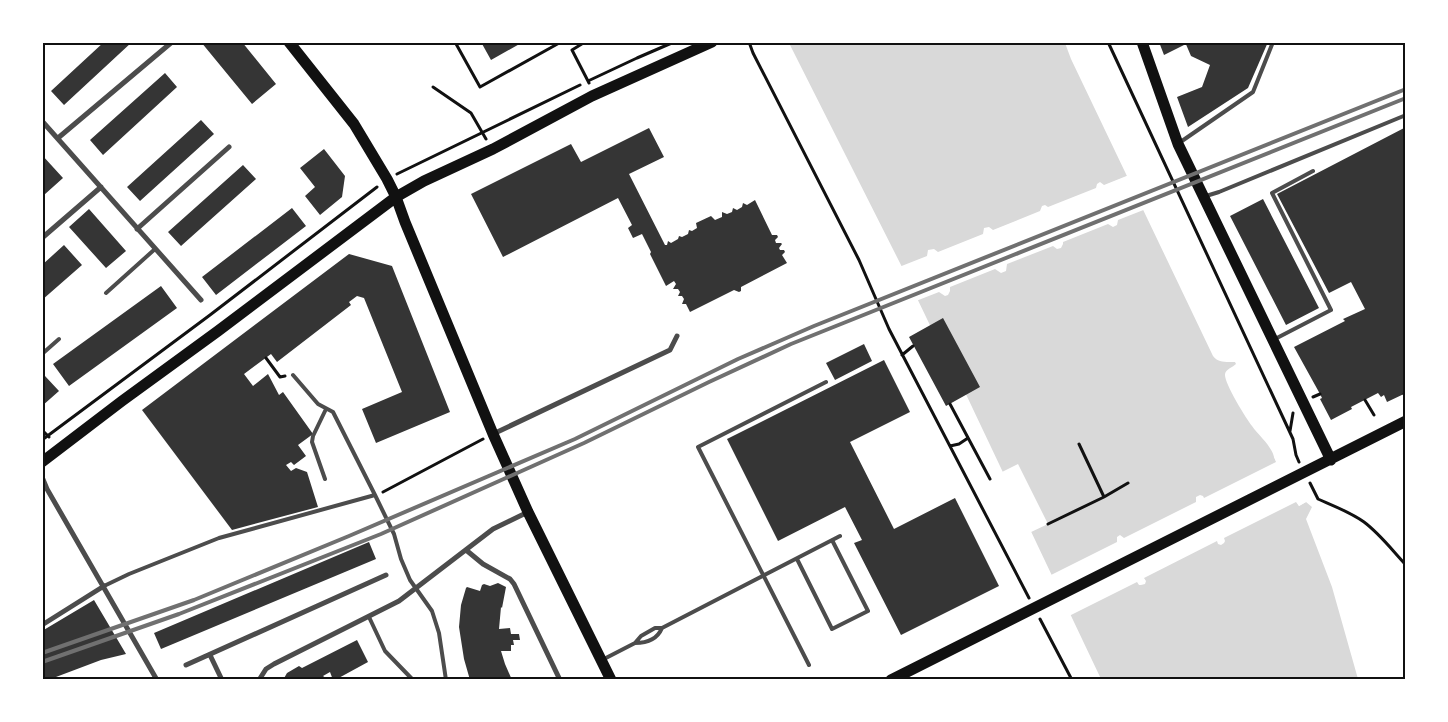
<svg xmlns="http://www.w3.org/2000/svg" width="1448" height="722" viewBox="0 0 1448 722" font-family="Bitter,serif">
<rect width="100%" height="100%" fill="#fff"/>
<!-- water -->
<path fill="#d9d9d9" d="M789 43H1065L1071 59 1213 356C1218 363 1226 362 1235 362L1236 364C1233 367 1226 369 1225 374 1224 383 1246 418 1252 426 1259 436 1271 445 1274 457L1299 506 1306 502 1312 507 1306 519 1332 587 1358 679H1101L963 388 939 344 903 269Z"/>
<!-- pier -->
<path fill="#fff" d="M1129 175 1146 209 1118 220 1117 225 1113 227 1108 224 1063 242V244L1061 248 1057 249 1053 246 1007 264 1006 271 1001 273 995 269 950 287V291L948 295 945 296 939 292 916 301 899 267 927 256 928 250 934 249 938 252 983 234 984 228 989 227 993 230 1040 211 1042 206 1045 205 1048 207 1096 188 1097 184 1100 182 1104 185Z
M1276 456 1300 503 1305 500 1306 502 1299 506 1296 502 1224 538 1225 541 1224 543 1221 545 1218 544 1217 541 1144 578 1146 581 1145 584 1141 585H1139L1137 582 1069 616 1049 576 1117 542V537L1120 535 1124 538 1196 502V497L1200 495 1203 496 1204 498 1276 462 1274 457Z
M1018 464 1048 524 1029 533 1000 473Z"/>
<!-- building -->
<path fill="#353535" d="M104 42H132L64 105 51 91Z
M201 42H242L276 84 252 104Z
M481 42H523L491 60Z
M1159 42H1185L1184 45 1164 55Z
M1185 42H1268L1248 88 1188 127 1177 97 1202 87 1210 65 1191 56Z
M165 73 177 87 103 155 90 140Z
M201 120 214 134 140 201 127 187Z
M1406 127V253L1404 254 1406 257V393L1387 402 1384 395 1381 397 1378 393 1351 407 1352 409 1331 420 1320 399 1322 398 1320 394 1294 347 1345 321 1343 319 1365 309 1351 282 1329 293 1277 194Z
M649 128 664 157 629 174 665 245H667L668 241 671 243 678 239 679 236 682 237 688 234 689 230 692 231 697 228 696 223 711 216 715 220 722 217V212L727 214 732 212 733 208 737 210 742 207 743 203 747 205 755 200 772 235H777L778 237 775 240 776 243H781L782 244 779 248 780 250H784L785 252 782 255 787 263 741 287V291L739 292 734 290 690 312 686 304H682L684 299 682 296H678L680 292 678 289H673L676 284 674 281 666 286 650 254 651 252 642 234 633 238 628 228 632 225 618 198 503 257 471 194 571 144 581 162Z
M324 149 345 176 342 197 320 215 305 196 315 187 300 168Z
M42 155 63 178 44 195 42 193Z
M243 165 256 179 181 246 168 232Z
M1263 199 1319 308 1286 325 1230 216Z
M292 208 306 226 216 295 202 277Z
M89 209 126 251 106 268 69 227Z
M64 245 82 265 42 300V265Z
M349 254 392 266 450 412 376 443 362 409 402 392 364 298 357 296 349 302 351 305 277 362 271 354 244 374 253 386 268 374 279 395 283 392 313 434 298 445 306 456 294 465 291 462 286 465 291 471 296 468 307 472 318 507 232 530 142 410Z
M161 286 177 308 69 386 53 364Z
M943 318 980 387 946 406 909 337Z
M864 344 872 361 835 380 826 363Z
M884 360 910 412 850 442 894 529 955 498 999 586 901 635 854 543 862 540 845 507 778 541 727 439Z
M45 376 59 391 42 406V378Z
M369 542 376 559 161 649 154 633Z
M498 583 506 587 502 608 501 607 499 629 510 628 511 634H519L520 640H513L514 645H511V651H501L505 664 512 680H470L464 659 459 627 461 605 466 588 467 587 480 591 482 585 484 584 490 586Z
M94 600 126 654 101 660 48 680H42V631Z
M357 640 368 662 335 680H333L330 672 323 676 328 680H283L287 673 299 666 302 668Z"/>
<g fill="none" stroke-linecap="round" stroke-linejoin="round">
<!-- path -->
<path stroke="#111" stroke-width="3" d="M455 42 480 87 561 42
M585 42 572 50 589 83
M749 42 753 53 859 260 889 329 1029 598
M1108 42 1293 439 1296 455 1299 462
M588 81 637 58 674 42
M433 87 471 113 486 139
M397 174 580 85
M902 355 913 346
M266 358 280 377 285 376
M1404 394 1406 397
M1313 397 1320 394
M1365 400 1374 415
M950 404 990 479
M42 430 49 437
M1290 431 1293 413
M42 440 210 315 377 187
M1079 444 1104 497
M950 446 959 444 968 438
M1310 483 1318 499C1334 506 1350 512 1364 522 1380 534 1392 550 1406 565
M383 492 483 439
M1048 524 1104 497 1128 483
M1040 619 1072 680"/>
<!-- service -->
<path stroke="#4c4c4c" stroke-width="4" d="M1179 143 1253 92 1273 42
M1206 196 1219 192 1406 115
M106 293 155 249
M1273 340 1331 310 1272 193 1313 171
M42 354 59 339
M293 375 318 404 333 412 375 495 394 534 401 559 410 580 432 611 439 633 446 680
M325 479 312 442 313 436 326 409
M797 559 832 629 868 611 832 540
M104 586 129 574 219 538 375 495
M369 617 385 651 413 680
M635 643C647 643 657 640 662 628
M602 660 635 643 641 636 655 628H662L840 536
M809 665 698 447 826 382"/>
<!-- minor -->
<path stroke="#4c4c4c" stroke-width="5" d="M42 121 201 300
M58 138 172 42
M137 229 229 147
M42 238 101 187
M493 434 670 350 677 336
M42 477 47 489 157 680
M466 550 483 564 510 579 514 584 560 680
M42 625 104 586
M210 655 222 680
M186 665 386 575
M259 680 266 669 274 664 399 601 493 529 528 512"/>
<!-- primary -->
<path stroke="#111" stroke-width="11" d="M289 42 354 124 387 179 396 197 405 222 493 434 528 512 611 680
M1142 42 1178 144 1331 460
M42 462 122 401 218 331 396 197 424 181 493 149 592 96 712 42
M891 680 1406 421"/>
<!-- rail -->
<path stroke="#707070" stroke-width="4" d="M42 653 194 600 349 536 575 439 738 359 814 326 1406 89
M42 662 179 614 381 534 584 443 709 382 791 344 1406 98"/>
</g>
<!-- border -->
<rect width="1448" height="722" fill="none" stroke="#ffffff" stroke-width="88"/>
<rect x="44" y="44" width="1360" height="634" fill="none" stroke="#111" stroke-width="2"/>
</svg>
